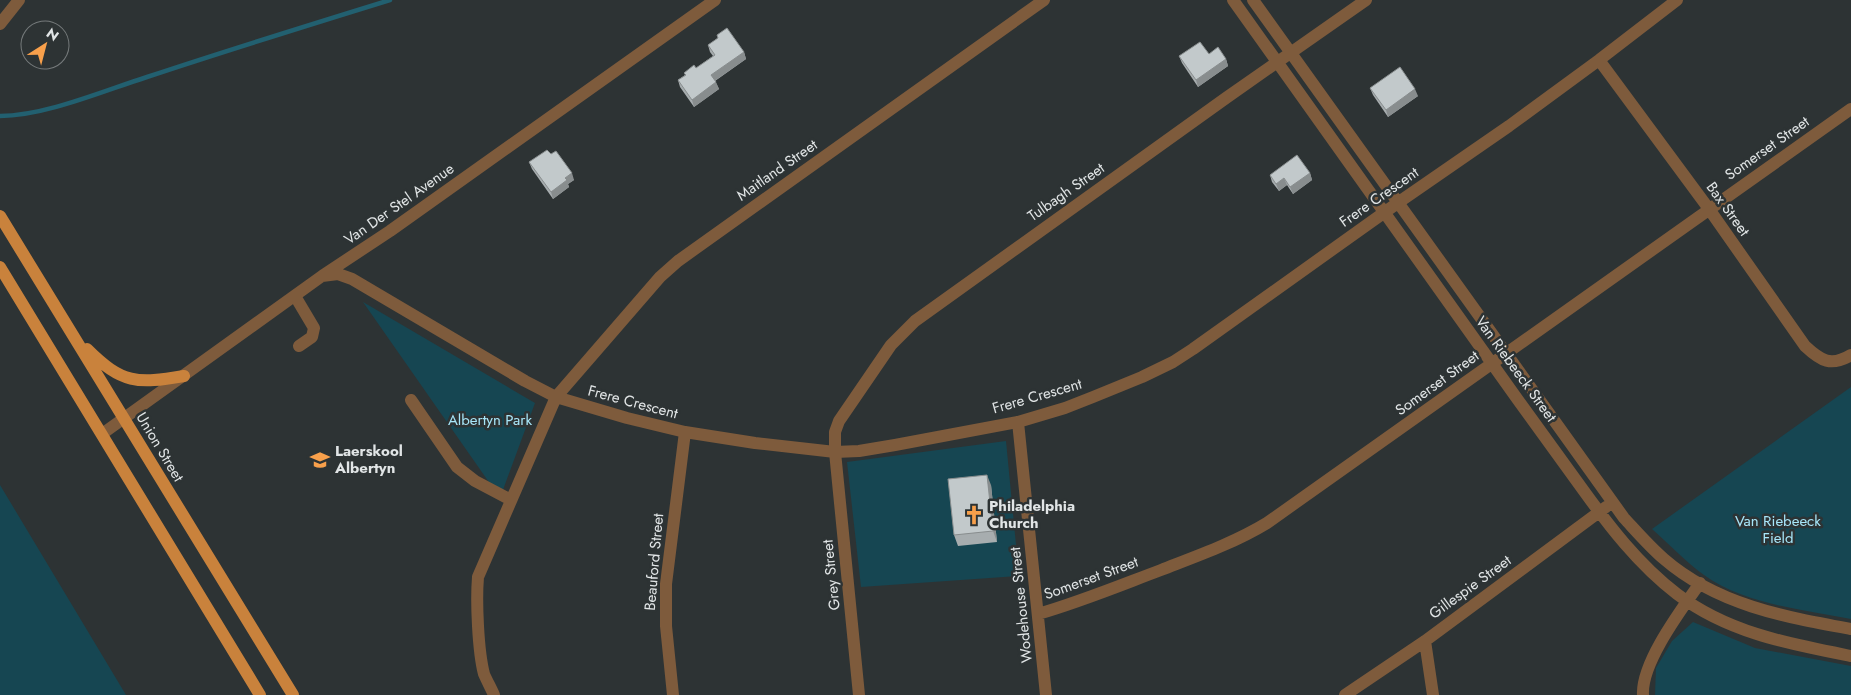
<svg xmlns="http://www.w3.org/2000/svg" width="1851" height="695" viewBox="0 0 1851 695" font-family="Jost,sans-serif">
<rect width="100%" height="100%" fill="#2d3334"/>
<!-- green -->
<path fill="#164652" d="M363 302 535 403 500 498Z
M1851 387V619C1802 609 1746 605 1704 575 1686 562 1669 544 1652 529Z
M1006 441 1019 576 861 587 847 462Z
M0 485 126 695H0Z
M1693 622 1755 648 1851 666V695H1655L1656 668 1672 641Z"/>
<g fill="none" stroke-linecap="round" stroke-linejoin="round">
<!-- stream -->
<path stroke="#226070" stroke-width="4.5" d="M0 116C45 116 103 91 147 77 228 50 309 25 390 0"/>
<!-- minor -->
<path stroke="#7e5b3c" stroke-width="12" d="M1233 0C1329 133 1422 267 1518 400 1539 429 1560 458 1581 487 1609 526 1638 564 1677 594 1728 633 1790 644 1851 656
M1253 0 1624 518C1637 532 1650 547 1664 559 1717 605 1785 617 1851 629
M0 24 19 0
M1599 60 1709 209 1805 346C1821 361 1831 367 1851 355
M322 276 338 274 352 279 525 381 556 397 627 418 685 432 755 443 835 452 859 451 895 445 1018 422 1065 408 1093 397 1142 377 1173 362 1193 349 1399 202 1509 126 1599 60 1677 0
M295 296 314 328 312 337 299 346
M411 400 457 467 475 481 511 500
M1018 422 1046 695
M102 434 322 276 390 231 715 0
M1038 614C1080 602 1121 585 1161 570 1197 556 1234 543 1267 523L1851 109
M1425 641 1433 695
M494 695C491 688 487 681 484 674 478 651 476 601 478 577L556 397 660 277 678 261 1044 0
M673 695 666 626V584L685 432
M859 695 835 452V432L839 421 891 345 915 321 1226 98 1366 0
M1345 695 1425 641 1606 507
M1643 695C1641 663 1681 610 1700 583"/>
<!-- major -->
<path stroke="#c9823c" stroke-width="12" d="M0 216 293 695
M0 267 260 695
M87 349C122 384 137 384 184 376"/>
</g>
<!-- wall -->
<path fill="#a7adaf" d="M717 35 744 52 746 59 715 81 719 89 694 107 680 87 678 80 685 75 684 73 696 68 713 56 710 52 708 45 718 38Z
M1209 54 1226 59 1228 66 1198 87 1182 63 1179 56Z
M1370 88 1418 96 1388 117 1373 95Z
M551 154 574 180 568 184 569 187 553 199 532 169 529 162Z
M1310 173 1312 180 1293 194 1287 185 1279 191 1272 182 1270 175Z
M991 485 997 542 958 546 954 535Z"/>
<!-- shaded-wall -->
<path fill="#888d8e" d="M744 52 746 59 713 82 711 75Z
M1226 59 1228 66 1198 87 1196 80Z
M716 82 719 89 694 107 692 100Z
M1415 89 1418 96 1388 117 1386 110Z
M572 173 574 180 568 184 569 187 553 199 551 192 565 178Z
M1310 173 1312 180 1293 194 1290 187Z
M1284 178 1287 185 1279 191 1276 184Z
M987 475 991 485 997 542 993 531Z"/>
<!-- building -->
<path fill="#c2c9cb" stroke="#888d8e" d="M727 28 744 52 711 75 716 82 692 100 678 80 686 75 684 73 694 65 696 68 715 55 708 45 718 38 717 35Z
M1200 42 1209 54 1218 47 1226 59 1196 80 1179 56Z
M1400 67 1415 89 1386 110 1370 88Z
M547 150 551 154 556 151 572 173 565 178 567 180 551 192 529 162Z
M1297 155 1310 173 1290 187 1284 178 1276 184 1270 175Z
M987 475 993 531 954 535 948 479Z"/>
<!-- icons -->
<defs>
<symbol id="school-bare" viewBox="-9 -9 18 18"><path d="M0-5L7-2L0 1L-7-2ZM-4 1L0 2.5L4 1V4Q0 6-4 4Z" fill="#f8a04b" stroke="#2d3334" stroke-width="2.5" paint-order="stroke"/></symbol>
<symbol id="church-bare" viewBox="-9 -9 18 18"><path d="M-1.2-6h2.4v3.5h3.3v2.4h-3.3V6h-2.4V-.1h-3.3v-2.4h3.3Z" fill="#f8a04b" stroke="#2d3334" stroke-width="2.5" paint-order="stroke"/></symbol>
</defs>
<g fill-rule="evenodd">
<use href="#school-bare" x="306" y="446" width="28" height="28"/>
<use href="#church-bare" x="960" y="501" width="28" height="28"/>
</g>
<g text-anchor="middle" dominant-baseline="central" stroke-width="5" stroke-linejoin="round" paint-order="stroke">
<!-- street labels -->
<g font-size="15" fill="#e1e5e6" stroke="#2d3334">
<text transform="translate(1767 148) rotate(-35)">Somerset Street</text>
<text transform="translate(777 170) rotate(-35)">Maitland Street</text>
<text transform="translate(1066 192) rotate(-35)">Tulbagh Street</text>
<text transform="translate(1379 197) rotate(-35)">Frere Crescent</text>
<text transform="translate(399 204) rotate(-35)">Van Der Stel Avenue</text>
<text transform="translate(1728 209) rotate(54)">Bax Street</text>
<text transform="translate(1516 369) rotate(54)">Van Riebeeck Street</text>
<text transform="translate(1437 383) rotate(-36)">Somerset Street</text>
<text transform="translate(1037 396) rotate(-16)">Frere Crescent</text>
<text transform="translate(633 402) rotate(15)">Frere Crescent</text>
<text transform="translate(160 447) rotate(59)">Union Street</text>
<text transform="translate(654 562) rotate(-85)">Beauford Street</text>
<text transform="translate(831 575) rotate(-96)">Grey Street</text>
<text transform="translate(1091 578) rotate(-20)">Somerset Street</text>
<text transform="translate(1470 587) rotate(-36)">Gillespie Street</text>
<text transform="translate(1021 605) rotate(-96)">Wodehouse Street</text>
</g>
<!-- park labels -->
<g font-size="15" fill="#a7e6f9" stroke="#2d3334">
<text x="490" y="420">Albertyn Park</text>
<text x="1778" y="521">Van Riebeeck<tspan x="1778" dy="17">Field</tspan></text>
</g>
<!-- poi labels -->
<g font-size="15" font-weight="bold" fill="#e1e5e6" stroke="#2d3334" text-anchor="start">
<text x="335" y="451">Laerskool<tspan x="335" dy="17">Albertyn</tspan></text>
<text x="989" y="506">Philadelphia<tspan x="989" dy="17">Church</tspan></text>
</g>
</g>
<!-- north arrow -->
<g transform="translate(45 45) rotate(36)"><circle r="24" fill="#2d3334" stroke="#757a7b"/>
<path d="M0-4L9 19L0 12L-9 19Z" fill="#f8a04b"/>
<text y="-8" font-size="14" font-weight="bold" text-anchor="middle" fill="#e1e5e6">N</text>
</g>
</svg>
